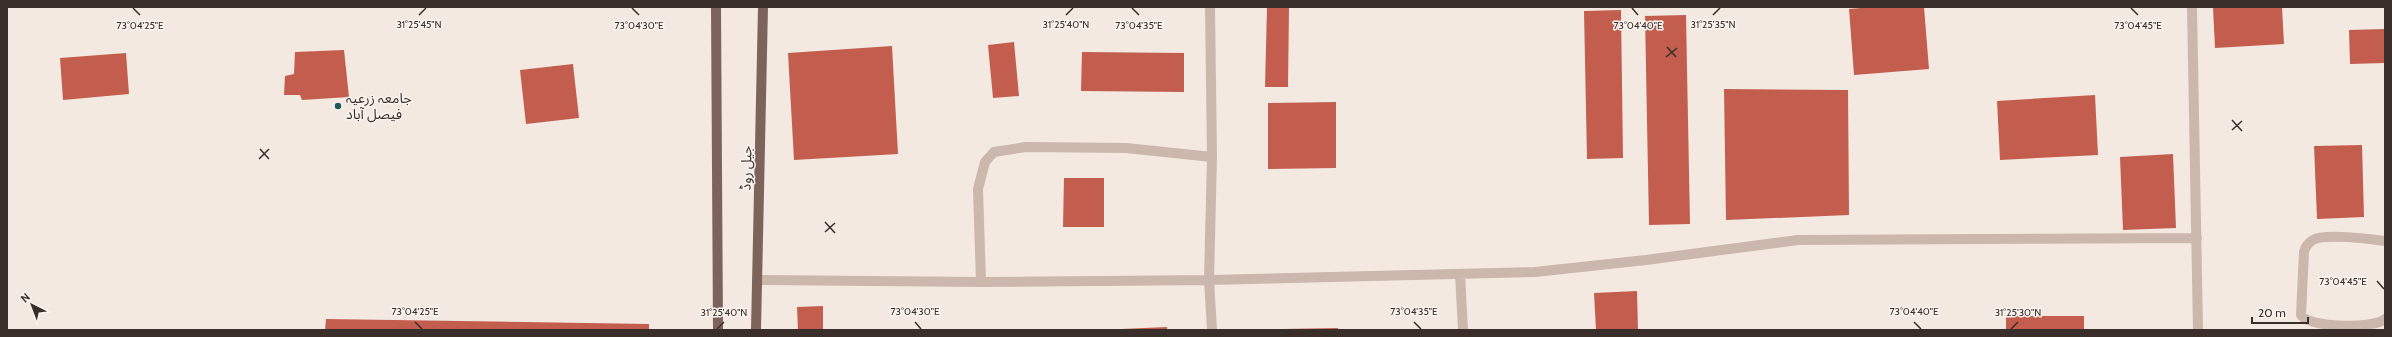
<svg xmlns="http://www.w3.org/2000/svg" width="2392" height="337" viewBox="0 0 2392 337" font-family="Cabin,'Noto Sans Arabic',sans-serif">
<rect width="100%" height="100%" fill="#f3e9e1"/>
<!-- building -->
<path fill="#c35e4f" d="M1267 7H1289L1288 87H1265Z
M1872 7H1924L1929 69 1854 75 1849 9Z
M2213 7H2282L2284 44 2215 48Z
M1621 10 1623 158 1587 159 1584 11Z
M1686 15 1690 224 1649 225 1645 16Z
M2385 29V63L2350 64 2349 30Z
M1014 42 1019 96 993 98 988 45Z
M892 46 898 154 794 160 788 53Z
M344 50 349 97 302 100 300 95H284L285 76 294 74 295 52Z
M1082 52 1184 53V92L1081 91Z
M126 53 129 94 63 100 60 58Z
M573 64 579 118 526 124 520 70Z
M1724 89 1848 90 1849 215 1726 220Z
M2095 95 2098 155 2000 160 1997 101Z
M1336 102V168L1268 169V103Z
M2362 145 2364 217 2317 219 2314 146Z
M2173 154 2176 228 2123 230 2120 157Z
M1064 178H1104V227H1063Z
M1637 291 1638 330H1596L1594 293Z
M823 306V330H798L797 307Z
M2006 316H2084V330H2006Z
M326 319 649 324V330H325Z
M1167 327V330H1121V329Z
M1338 328V330H1282V329Z"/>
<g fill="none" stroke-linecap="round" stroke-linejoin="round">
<!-- minor -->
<path stroke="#ccb7ad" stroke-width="10" d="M1210 7 1212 157
M2192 7 2198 330
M2385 241C2371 239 2323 233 2313 240 2308 243 2305 247 2304 252L2301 315C2309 328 2374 329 2385 319
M1460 274 1463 330
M757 280 981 282 1209 280 1535 272 1646 260 1798 240 2197 238
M981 282 978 189 985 162 994 152 1026 147 1126 148 1212 157 1209 280 1212 330"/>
<!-- major -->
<path stroke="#7c645d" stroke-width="10" d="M716 7 718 330
M756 330 763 7"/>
</g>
<!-- ticks -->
<path fill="none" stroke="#3a2e2b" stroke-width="1.5" d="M133 8 140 15M632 8 639 15M1132 8 1139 15M1632 8 1638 15M2131 8 2138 15M419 15 426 8M1066 15 1073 8M1713 15 1720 8M1667 47 1676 57M1666 57 1677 48M2232 120 2242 131M2232 130 2242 121M260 149 269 159M259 159 269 149M825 222 835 233M825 232 835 223M2377 281 2384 289M415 322 422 329M915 322 921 329M1414 322 1421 329M1914 322 1921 329M717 329 724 322M2011 329 2018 322"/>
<!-- markers -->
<circle fill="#215b59" stroke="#faf3ee" stroke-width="1.5" cx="338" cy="106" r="4"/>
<g text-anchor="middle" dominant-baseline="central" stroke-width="3" stroke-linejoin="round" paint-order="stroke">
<!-- poi labels -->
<g font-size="14" fill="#3a2e2b" stroke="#faf3ee" text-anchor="start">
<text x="346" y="98">جامعہ زرعیہ<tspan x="346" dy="16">فیصل آباد</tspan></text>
</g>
<!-- street labels -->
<g font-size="14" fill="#3a2e2b" stroke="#faf3ee">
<text transform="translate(746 168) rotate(-89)">جیل روڈ</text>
</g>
</g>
<g font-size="10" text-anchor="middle" fill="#3a2e2b" stroke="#faf3ee" stroke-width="3" stroke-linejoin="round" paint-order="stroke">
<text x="419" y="28">31°25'45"N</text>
<text x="1713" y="28">31°25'35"N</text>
<text x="1066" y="28">31°25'40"N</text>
<text x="140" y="29">73°04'25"E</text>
<text x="639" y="29">73°04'30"E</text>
<text x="1638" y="29">73°04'40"E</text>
<text x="2138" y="29">73°04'45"E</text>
<text x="1139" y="29">73°04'35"E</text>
<text x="2343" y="285">73°04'45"E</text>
<text x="415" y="315">73°04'25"E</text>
<text x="915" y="315">73°04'30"E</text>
<text x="1414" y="315">73°04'35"E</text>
<text x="1914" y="315">73°04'40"E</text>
<text x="724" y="316">31°25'40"N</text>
<text x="2018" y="316">31°25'30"N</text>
</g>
<!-- border -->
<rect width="2392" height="337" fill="none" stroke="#3a2e2b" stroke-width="16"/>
<!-- north arrow -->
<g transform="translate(32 305) rotate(318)" stroke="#faf3ee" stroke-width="3" paint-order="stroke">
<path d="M0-3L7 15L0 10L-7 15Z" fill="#3a2e2b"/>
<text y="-6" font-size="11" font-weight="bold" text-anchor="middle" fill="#3a2e2b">N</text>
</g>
<!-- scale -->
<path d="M2252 317v6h56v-6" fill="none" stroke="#3a2e2b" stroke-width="2"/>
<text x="2258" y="317" font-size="12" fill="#3a2e2b" stroke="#faf3ee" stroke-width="3" paint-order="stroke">20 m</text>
</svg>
